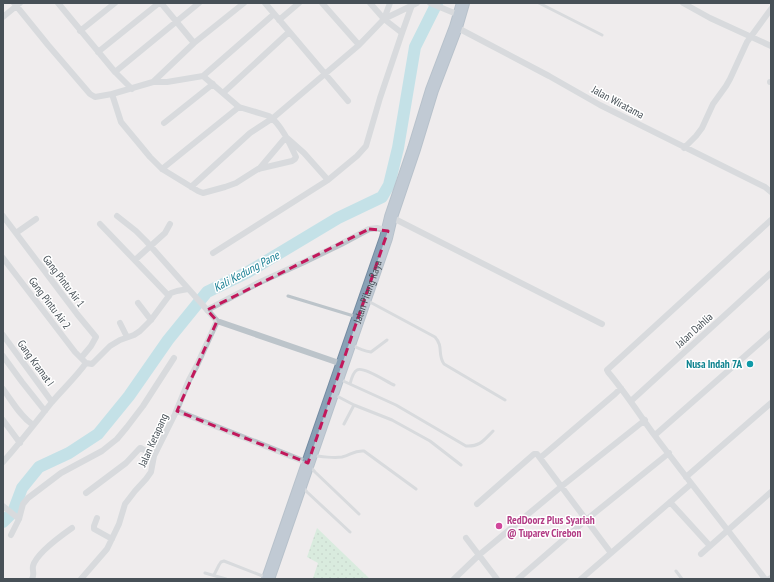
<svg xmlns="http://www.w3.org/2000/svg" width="774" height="582" viewBox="0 0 774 582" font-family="'PT Sans Narrow',sans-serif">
<defs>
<pattern id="grass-dots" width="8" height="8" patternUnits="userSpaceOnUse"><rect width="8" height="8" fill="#bfe9cd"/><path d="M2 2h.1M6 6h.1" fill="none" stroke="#9dbfa9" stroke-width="1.8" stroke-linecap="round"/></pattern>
</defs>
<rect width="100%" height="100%" fill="#efeced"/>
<!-- grass -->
<path fill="url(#grass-dots)" d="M317 528 370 579H318L313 578 318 563 307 557Z"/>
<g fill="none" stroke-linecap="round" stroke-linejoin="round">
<!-- river -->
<path stroke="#91d3e1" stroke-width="12" d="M3 522 13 512 22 488 39 467 69 453 98 434 129 396 168 340 207 292 248 272 338 218 382 197 389 185 398 148 415 47 437 3"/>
<defs>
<g id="highway">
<path id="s1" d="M268 579 386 238 391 217 414 149 432 90 456 27 463 3"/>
</g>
</defs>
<!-- highway casing -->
<use href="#highway" stroke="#758ca2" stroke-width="14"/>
<!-- lane -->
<path stroke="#bcc4ca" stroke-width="3" d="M539 3 602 35
M288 296 357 317
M368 301 435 337C444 347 437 354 444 364L505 400
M352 345C359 349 364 351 371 352L387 340
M341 380 396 405 466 446C480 447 484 440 493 431
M350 384C351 380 353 372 357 370 363 366 387 382 394 385
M335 395 354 405 392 420 430 441 461 465
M344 424 354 405
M313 455C320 457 335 458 342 457 351 455 354 450 364 451L416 489
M310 466 315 472 359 514
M303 487 307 492 350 532
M676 571 682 579
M205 573 226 579
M214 575 219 565 221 562 224 561 265 577"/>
<!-- street -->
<path stroke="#bcc4ca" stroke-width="6" d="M14 3 48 45 90 94 95 97 112 94 121 122 150 157 162 169 198 191 203 193 225 187 236 183 258 169 292 161 295 159 296 157C290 144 281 124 269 116L239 107 203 76
M58 3 115 72 132 89
M161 3 194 43
M265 3 348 101
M322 3 359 45
M430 3 459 15
M683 3 710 18 771 46
M3 17 20 3
M384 19 417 3
M279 20 299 3
M456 27 549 76 600 105 765 187 771 192
M80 31 115 3
M402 33 412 5
M98 52 159 3
M115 72 199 3
M153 82 194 43 244 3
M770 82H771
M223 93 289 32
M112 94 153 82H167L203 76 274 14
M164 123 213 84
M684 148 696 136 702 128 713 104 726 86 730 79 747 42 771 9
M162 169 239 107
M328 180 357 156 366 146 380 98 402 33 384 19 370 3
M191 187 250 133 273 118 359 45 384 19 390 3
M3 216 77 314 96 337 91 346 81 358
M117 216 136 231 146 241 217 321 342 364
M391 217 602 324
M100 224 169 296
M16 233 36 219
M213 253 328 180 304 153 286 137 259 169
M3 258 75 352 86 363 92 364 110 346 120 340 134 335 140 331 151 320 171 293 177 291 188 289
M135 260 165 233 170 224
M138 303 151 320
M207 310 258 283 304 262 341 244 369 229 377 228 388 231
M120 323 127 337
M3 335 52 402
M3 356 22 382 45 411
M3 389C12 401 20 416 33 425
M631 401 771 273
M177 411 308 463
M3 420 20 443
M655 435 771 333
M540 458 615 394 621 388
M3 462C20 443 36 422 52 402 63 389 76 377 86 363
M686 477 771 403
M86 493 126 463 140 448H141L154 456
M670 502 710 546
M477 504 534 454H537L611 553
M3 506 19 519
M97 518 94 526V529L112 539
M11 535 19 519 23 504 28 498 61 473 102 451 117 439 127 427 143 406 174 358
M466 538 497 579
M701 554 771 492
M32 579C35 574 32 571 33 566 36 554 62 535 72 528
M81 579 107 549 119 524 125 504 135 491 146 479 151 472 154 456 175 414 189 380 197 365 217 321
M454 579 479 555 562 486 645 420
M518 579 586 520 669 453
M581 579 691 484
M765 579C729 531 691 484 655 436 639 414 625 392 608 372L607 370 771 220
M769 579 771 578"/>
<!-- highway -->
<use href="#highway" stroke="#89a1b6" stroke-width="12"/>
</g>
<!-- marked area -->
<path d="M0 0H774V582H0ZM369 229 388 231 308 463 177 411 217 321 207 310Z" fill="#efeced" fill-opacity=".55" fill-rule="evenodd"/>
<path fill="none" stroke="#c2185b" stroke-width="3" stroke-dasharray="8 5" stroke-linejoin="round" d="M369 229 388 231 308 463 177 411 217 321 207 310Z"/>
<!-- markers -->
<circle fill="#0f9aa8" stroke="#fff" stroke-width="1.5" cx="750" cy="364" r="4"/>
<circle fill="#d1479c" stroke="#fff" stroke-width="1.5" cx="499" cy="526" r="4"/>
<g text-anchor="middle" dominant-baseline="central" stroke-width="3" stroke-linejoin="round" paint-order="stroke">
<!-- street labels -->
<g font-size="11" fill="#475057" stroke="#fff">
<text transform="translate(618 102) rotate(28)">Jalan Wiratama</text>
<text transform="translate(64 281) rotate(53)">Gang Pintu Air 1</text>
<text stroke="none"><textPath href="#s1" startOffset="304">Jalan Pilang Raya</textPath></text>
<text transform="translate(50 303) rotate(53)">Gang Pintu Air 2</text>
<text transform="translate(694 330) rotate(-42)">Jalan Dahlia</text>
<text transform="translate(36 363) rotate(54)">Gang Kramat I</text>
<text transform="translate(153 440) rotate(-66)">Jalan Ketapang</text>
</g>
<!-- culture labels -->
<g font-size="11" font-weight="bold" fill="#0d838f" stroke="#fff" text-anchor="end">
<text x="742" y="364">Nusa Indah 7A</text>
</g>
<!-- hotel labels -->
<g font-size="11" font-weight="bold" fill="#b23c85" stroke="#fff" text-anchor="start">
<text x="507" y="520">RedDoorz Plus Syariah<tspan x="507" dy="13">@ Tuparev Cirebon</tspan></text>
</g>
<!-- water labels -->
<g font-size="12" font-style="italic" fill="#1c8195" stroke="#fff">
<text transform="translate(246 271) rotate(-28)">Kali Kedung Pane</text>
</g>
</g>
<!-- border -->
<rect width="774" height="582" fill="none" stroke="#475057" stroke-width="8"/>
</svg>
